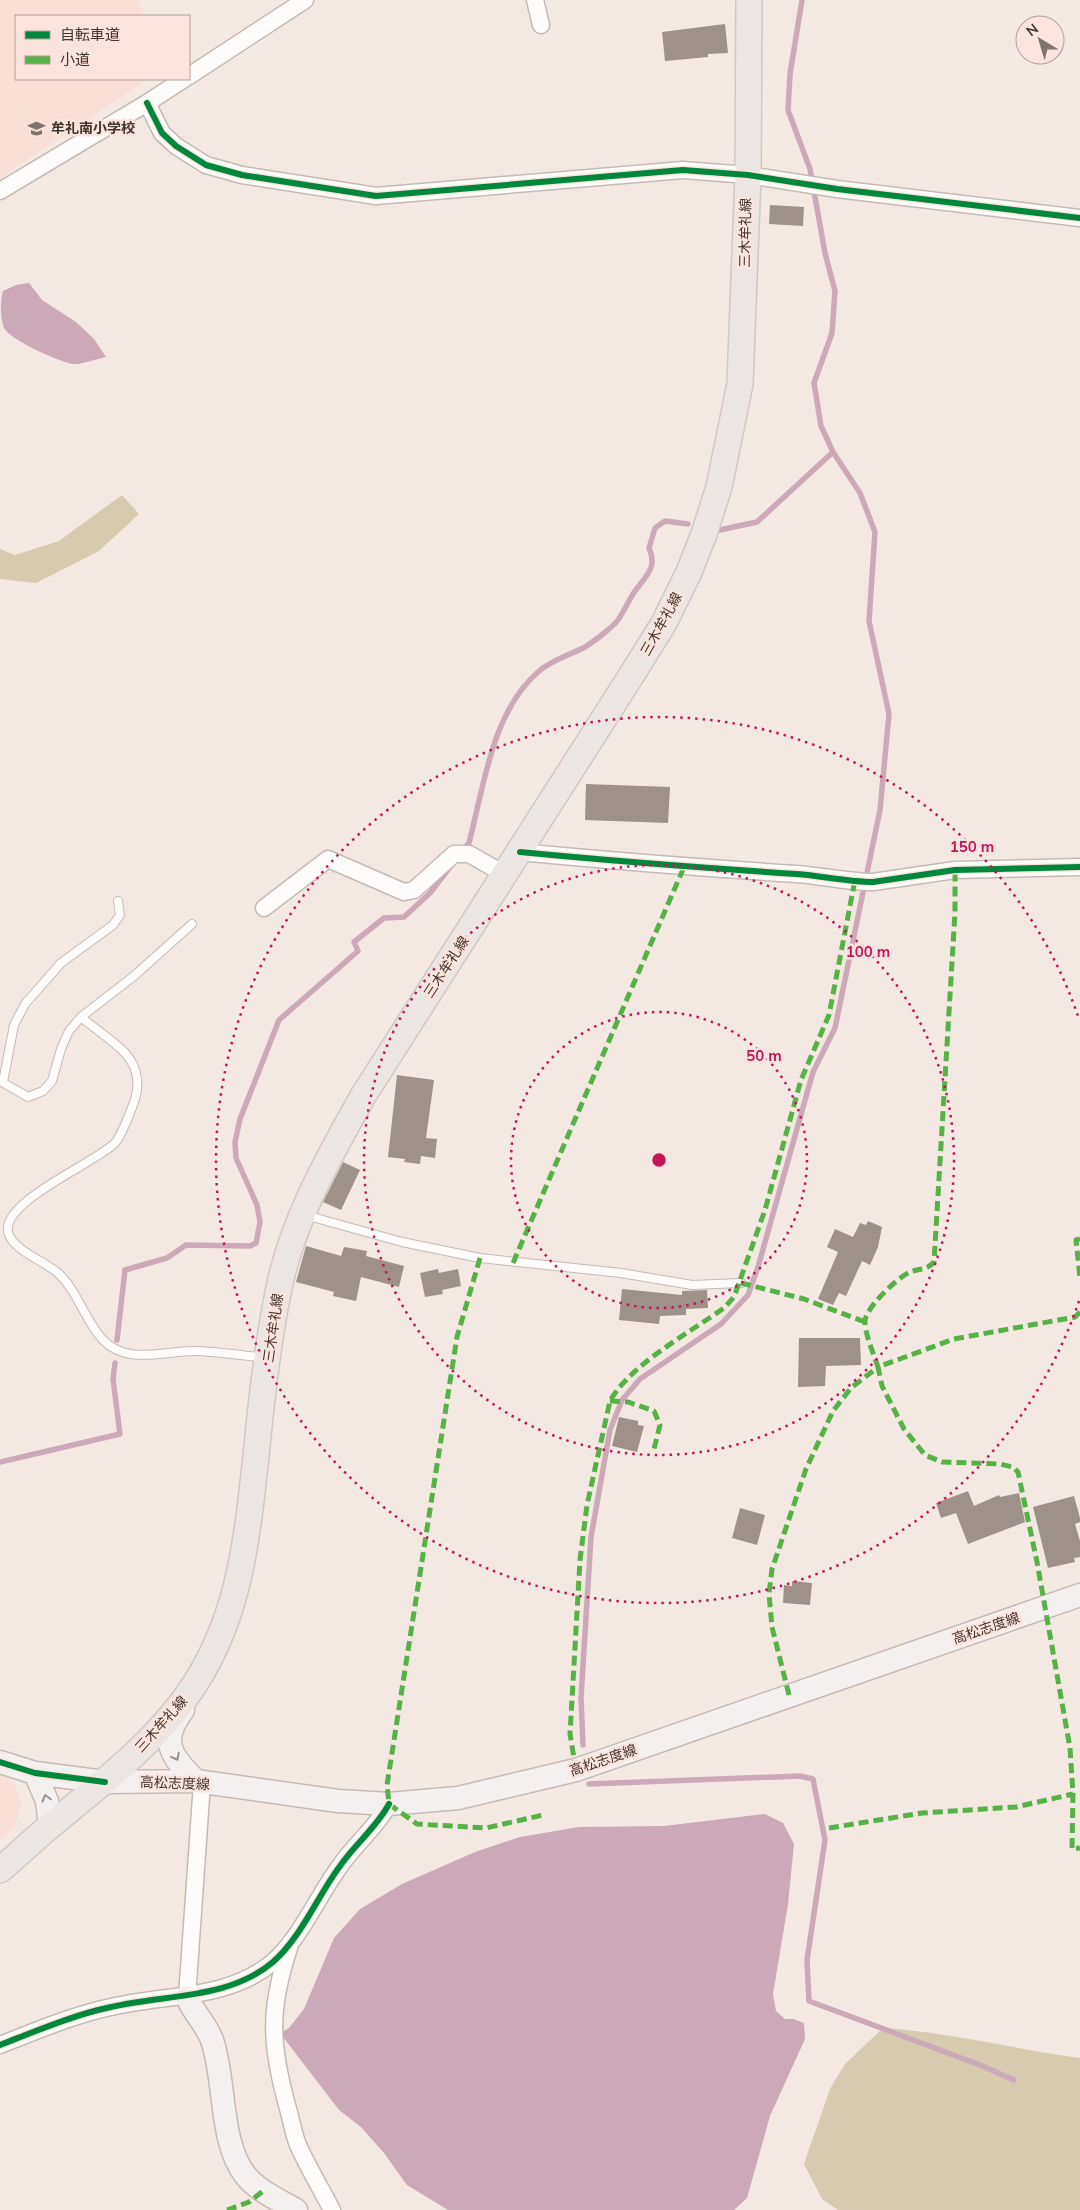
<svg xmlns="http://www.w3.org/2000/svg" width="1080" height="2210" viewBox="0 0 1080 2210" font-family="Mulish,'Noto Sans JP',sans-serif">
<rect width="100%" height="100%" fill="#f4e8e3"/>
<!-- built -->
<path fill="#f8dfd6" d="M0 0H138L145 16H16V79H148L0 178Z
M0 1773 6 1774 14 1784 19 1795 21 1805 15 1826 0 1840Z"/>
<!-- forest -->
<path fill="#d6caaf" d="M122 495 139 514 99 551 36 583 0 579V549L15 555 59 541Z
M883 2028C949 2032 1014 2049 1080 2058V2210H838L822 2199 804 2164 830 2089 845 2064Z"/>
<!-- water -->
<path fill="#cba9b8" d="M29 283 42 300 76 322 94 339 106 357C96 359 81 365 72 364 58 361 10 340 4 328 0 317 0 302 3 291L16 285Z
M765 1814 783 1823 794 1844 788 1904 773 1994 776 2011 785 2019H793L804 2023 805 2039 770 2116 747 2198 734 2210H448L407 2185 384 2153 361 2127 339 2110 280 2033 289 2028 304 2009 334 1938 360 1909 402 1884 475 1852 520 1837 579 1827 664 1826Z"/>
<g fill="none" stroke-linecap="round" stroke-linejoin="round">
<!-- stream -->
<path stroke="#cba9b8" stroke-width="5.5" d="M715 531 757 522 833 452
M463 850 469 843C484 786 492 712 538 672 551 660 570 655 585 647 593 642 613 627 618 620 624 611 629 600 635 591 646 576 658 567 649 548L655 528 665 521 688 524
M117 1340 125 1270 167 1258 186 1245 250 1246 256 1243 260 1222 257 1205 236 1158 235 1142 240 1119 279 1020 358 951 354 942 384 918 404 917 430 893 450 867
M0 1462 120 1434 113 1379 115 1363
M583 1745 581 1698 591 1537 610 1430 622 1400 640 1379 721 1324 748 1295 758 1267 813 1072 835 1028 880 810 889 714 869 621 875 532 860 493 833 452 821 426 814 383 832 333 835 291 825 253 810 169 788 110 790 74 802 0
M589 1784 800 1776 813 1779 825 1840 807 1960 809 2001 980 2065 1014 2080"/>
</g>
<!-- building -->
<path fill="#9d9189" d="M725 24 728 53 708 54V57L665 61 662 32Z
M770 205 804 207 803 226 769 224Z
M586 784 670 787 668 823 585 820Z
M397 1075 434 1080 426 1138 437 1139 435 1158 421 1156 420 1164 404 1162 405 1159 388 1157Z
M343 1162 360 1170 341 1210 323 1202Z
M868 1221 882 1227 878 1247 870 1265 862 1261 846 1296 839 1293 833 1305 818 1299 838 1252 827 1247 835 1229 853 1237 860 1223 866 1225Z
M306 1246 341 1256 344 1247 367 1251 366 1256 404 1266 399 1287 361 1277 356 1301 333 1296 334 1292 296 1282Z
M438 1269 439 1273 458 1269 461 1286 442 1290 443 1294 425 1297 420 1273Z
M622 1289 682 1295V1291L707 1290 708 1308 686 1309V1315L660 1316 659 1324 619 1320Z
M799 1338H860L861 1365 826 1366 825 1386 798 1387Z
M619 1417 638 1421V1425L644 1426 637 1452 612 1446Z
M968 1491 974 1506 999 1495 1000 1497 1019 1493 1025 1522 968 1544 956 1513 941 1518 936 1503Z
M1074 1496 1080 1518V1522L1075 1524 1080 1541V1557L1074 1558 1075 1562 1048 1568 1033 1507Z
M740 1508 765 1515 757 1545 732 1538Z
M792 1581 812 1583 810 1605 783 1603 784 1585 792 1586Z"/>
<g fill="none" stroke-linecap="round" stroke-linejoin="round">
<defs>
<path id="lane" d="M81 1017C95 1029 113 1040 125 1053 139 1068 140 1087 133 1105 128 1117 123 1133 115 1143 95 1163 2 1201 8 1232 12 1250 45 1261 59 1274 78 1292 85 1321 103 1340 128 1366 166 1350 197 1351 220 1352 242 1355 265 1358
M0 1081 28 1097 43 1091 52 1081 61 1049 69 1031 81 1017 134 976 192 924
M3 1082 14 1025 25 1004 61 963 113 925 120 915 118 901
M305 1215 402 1242 480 1258 621 1273 692 1285 741 1283"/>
<path id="street" d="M535 0 541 25
M189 76 305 0
M147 103 162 133 176 146 206 165 242 175 376 196 683 170 748 175 837 189 1080 218
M0 191 147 103 184 79
M520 852C613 861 705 868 797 874 823 876 848 882 873 882L955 870 1080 867
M264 908 328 859 404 892 414 890 454 854H469L506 875
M289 1948C269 2009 270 2043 287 2105 291 2118 293 2133 298 2145 308 2167 321 2189 332 2210
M187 1997 202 1783
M0 2045C36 2031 73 2015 111 2007 165 1994 228 2000 273 1962 302 1936 317 1897 340 1866 355 1844 376 1828 389 1804"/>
<path id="secondary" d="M183 1710C159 1741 171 1757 196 1781
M0 1762 35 1773 105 1782 196 1781 338 1801 389 1804 458 1798 576 1770 1080 1595
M35 1773 47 1801 50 1826
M187 1997C193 2012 206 2024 212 2040 226 2080 219 2143 246 2176 258 2191 279 2200 296 2210"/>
<path id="primary" d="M0 1870C17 1856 33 1840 50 1826 98 1786 149 1748 186 1697 237 1627 246 1549 255 1465 261 1406 267 1346 279 1288 293 1219 329 1157 363 1096L631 676 664 623 689 572 704 534 719 487 740 384 748 175 749 0"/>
</defs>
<!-- lane casing -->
<use href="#lane" stroke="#c6bab5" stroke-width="10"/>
<!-- street casing -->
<use href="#street" stroke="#c6bab5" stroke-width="19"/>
<!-- secondary casing -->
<use href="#secondary" stroke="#c6bab5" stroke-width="25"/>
<!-- primary casing -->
<use href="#primary" stroke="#cec7c3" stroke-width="28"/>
<!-- lane -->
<use href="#lane" stroke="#fdfcfb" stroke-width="8"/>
<!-- street -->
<use href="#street" stroke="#fdfcfb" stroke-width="16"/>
<!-- secondary -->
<use href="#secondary" stroke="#f4f0f0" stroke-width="22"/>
<!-- primary -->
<use href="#primary" stroke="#ebe5e4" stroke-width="25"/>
<!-- quiet -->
<path stroke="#57b246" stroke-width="5" stroke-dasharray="10 5" stroke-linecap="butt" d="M1080 1239 1076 1240 1080 1278
M480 1258 457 1337 387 1785 389 1804 417 1824 486 1828 543 1815
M513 1263 684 867
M741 1283 804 1299 865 1322
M1080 1312 1075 1317 954 1339 878 1367 882 1386 904 1429 925 1455 942 1462 1000 1464 1013 1467 1018 1472 1037 1562 1070 1748 1073 1794 1072 1849 1080 1848
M610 1401 628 1402 654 1411 660 1425 654 1449
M789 1695 772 1627 769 1594 772 1569 806 1469 833 1411 851 1388 878 1367C874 1355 865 1334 865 1322 864 1309 898 1277 910 1272 920 1268 926 1271 934 1262L955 912V870
M576 1770 570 1734 580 1560 587 1505 610 1401C631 1364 689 1333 724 1308L734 1297 765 1210 801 1080 829 1015 855 880
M829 1828 922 1813 1016 1807 1073 1794
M227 2210 249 2202 263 2191"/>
<defs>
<path id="cycleway" d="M147 103 162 133 176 146 206 165 242 175 376 196 683 170 748 175 837 189 1080 218
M520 852C613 861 705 868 797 874 823 876 848 882 873 882L955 870 1080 867
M0 1762 35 1773 105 1782
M0 2045C36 2031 73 2015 111 2007 165 1994 228 2000 273 1962 302 1936 317 1897 340 1866 355 1844 376 1828 389 1804"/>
</defs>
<!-- cycleway casing -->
<use href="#cycleway" stroke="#fae4dd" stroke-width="9"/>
<!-- cycleway -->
<use href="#cycleway" stroke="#00873e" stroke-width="6"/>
</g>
<!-- one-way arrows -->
<defs><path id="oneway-chevron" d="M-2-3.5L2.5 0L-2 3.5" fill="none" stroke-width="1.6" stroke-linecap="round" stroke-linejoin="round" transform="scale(1.25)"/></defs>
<g stroke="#9b9290">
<use href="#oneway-chevron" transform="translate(176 1757) rotate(62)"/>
<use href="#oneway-chevron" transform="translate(46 1798) rotate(-106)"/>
</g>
<!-- distance rings -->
<g fill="none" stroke="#c2185b" stroke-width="2.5" stroke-dasharray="2.5 5">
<circle cx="659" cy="1160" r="148"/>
<circle cx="659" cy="1160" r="295"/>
<path d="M1079 1301A443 443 0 1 1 1079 1019"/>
</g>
<!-- icons -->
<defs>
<symbol id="school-bare" viewBox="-9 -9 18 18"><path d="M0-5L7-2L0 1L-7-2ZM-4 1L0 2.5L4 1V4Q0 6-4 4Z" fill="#80736e" stroke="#fae4dd" stroke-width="2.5" paint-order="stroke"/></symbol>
</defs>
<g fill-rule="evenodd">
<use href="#school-bare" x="24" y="116" width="25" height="25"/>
</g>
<g text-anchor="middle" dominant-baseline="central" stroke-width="5" stroke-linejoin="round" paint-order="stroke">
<!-- poi labels -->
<g font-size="14" font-weight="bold" fill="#42342f" stroke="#fae4dd" text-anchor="start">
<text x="51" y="128">牟礼南小学校</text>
</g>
<!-- street labels -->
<g font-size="14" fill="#42342f" stroke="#fae4dd">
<text transform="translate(745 233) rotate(-89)">三木牟礼線</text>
<text transform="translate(661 624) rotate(-61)">三木牟礼線</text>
<text transform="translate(446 967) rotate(-57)">三木牟礼線</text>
<text transform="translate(273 1328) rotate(-82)">三木牟礼線</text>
<text transform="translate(986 1628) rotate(-19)">高松志度線</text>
<text transform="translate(161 1724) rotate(-48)">三木牟礼線</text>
<text transform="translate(603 1760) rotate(-19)">高松志度線</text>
<text transform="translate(175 1783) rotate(2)">高松志度線</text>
</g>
</g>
<circle cx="659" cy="1160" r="8" fill="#c2185b" stroke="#fae4dd" stroke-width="2.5"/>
<g font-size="15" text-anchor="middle" font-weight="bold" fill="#c2185b" stroke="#fae4dd" stroke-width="5" stroke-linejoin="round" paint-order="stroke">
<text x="972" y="852">150 m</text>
<text x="868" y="957">100 m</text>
<text x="764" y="1061">50 m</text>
</g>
<!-- legend -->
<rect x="15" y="15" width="175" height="65" fill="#fae4dd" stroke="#b09e97"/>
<rect x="25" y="31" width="25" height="8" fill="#00873e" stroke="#b09e97"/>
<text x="60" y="40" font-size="15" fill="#42342f">自転車道</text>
<rect x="25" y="56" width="25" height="8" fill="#57b246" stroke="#b09e97"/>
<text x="60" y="65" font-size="15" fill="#42342f">小道</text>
<!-- north arrow -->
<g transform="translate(1040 40) rotate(322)"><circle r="24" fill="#fae4dd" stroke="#b09e97"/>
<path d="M0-4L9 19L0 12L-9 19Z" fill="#80736e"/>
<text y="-8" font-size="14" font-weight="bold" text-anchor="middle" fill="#42342f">N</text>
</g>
</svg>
